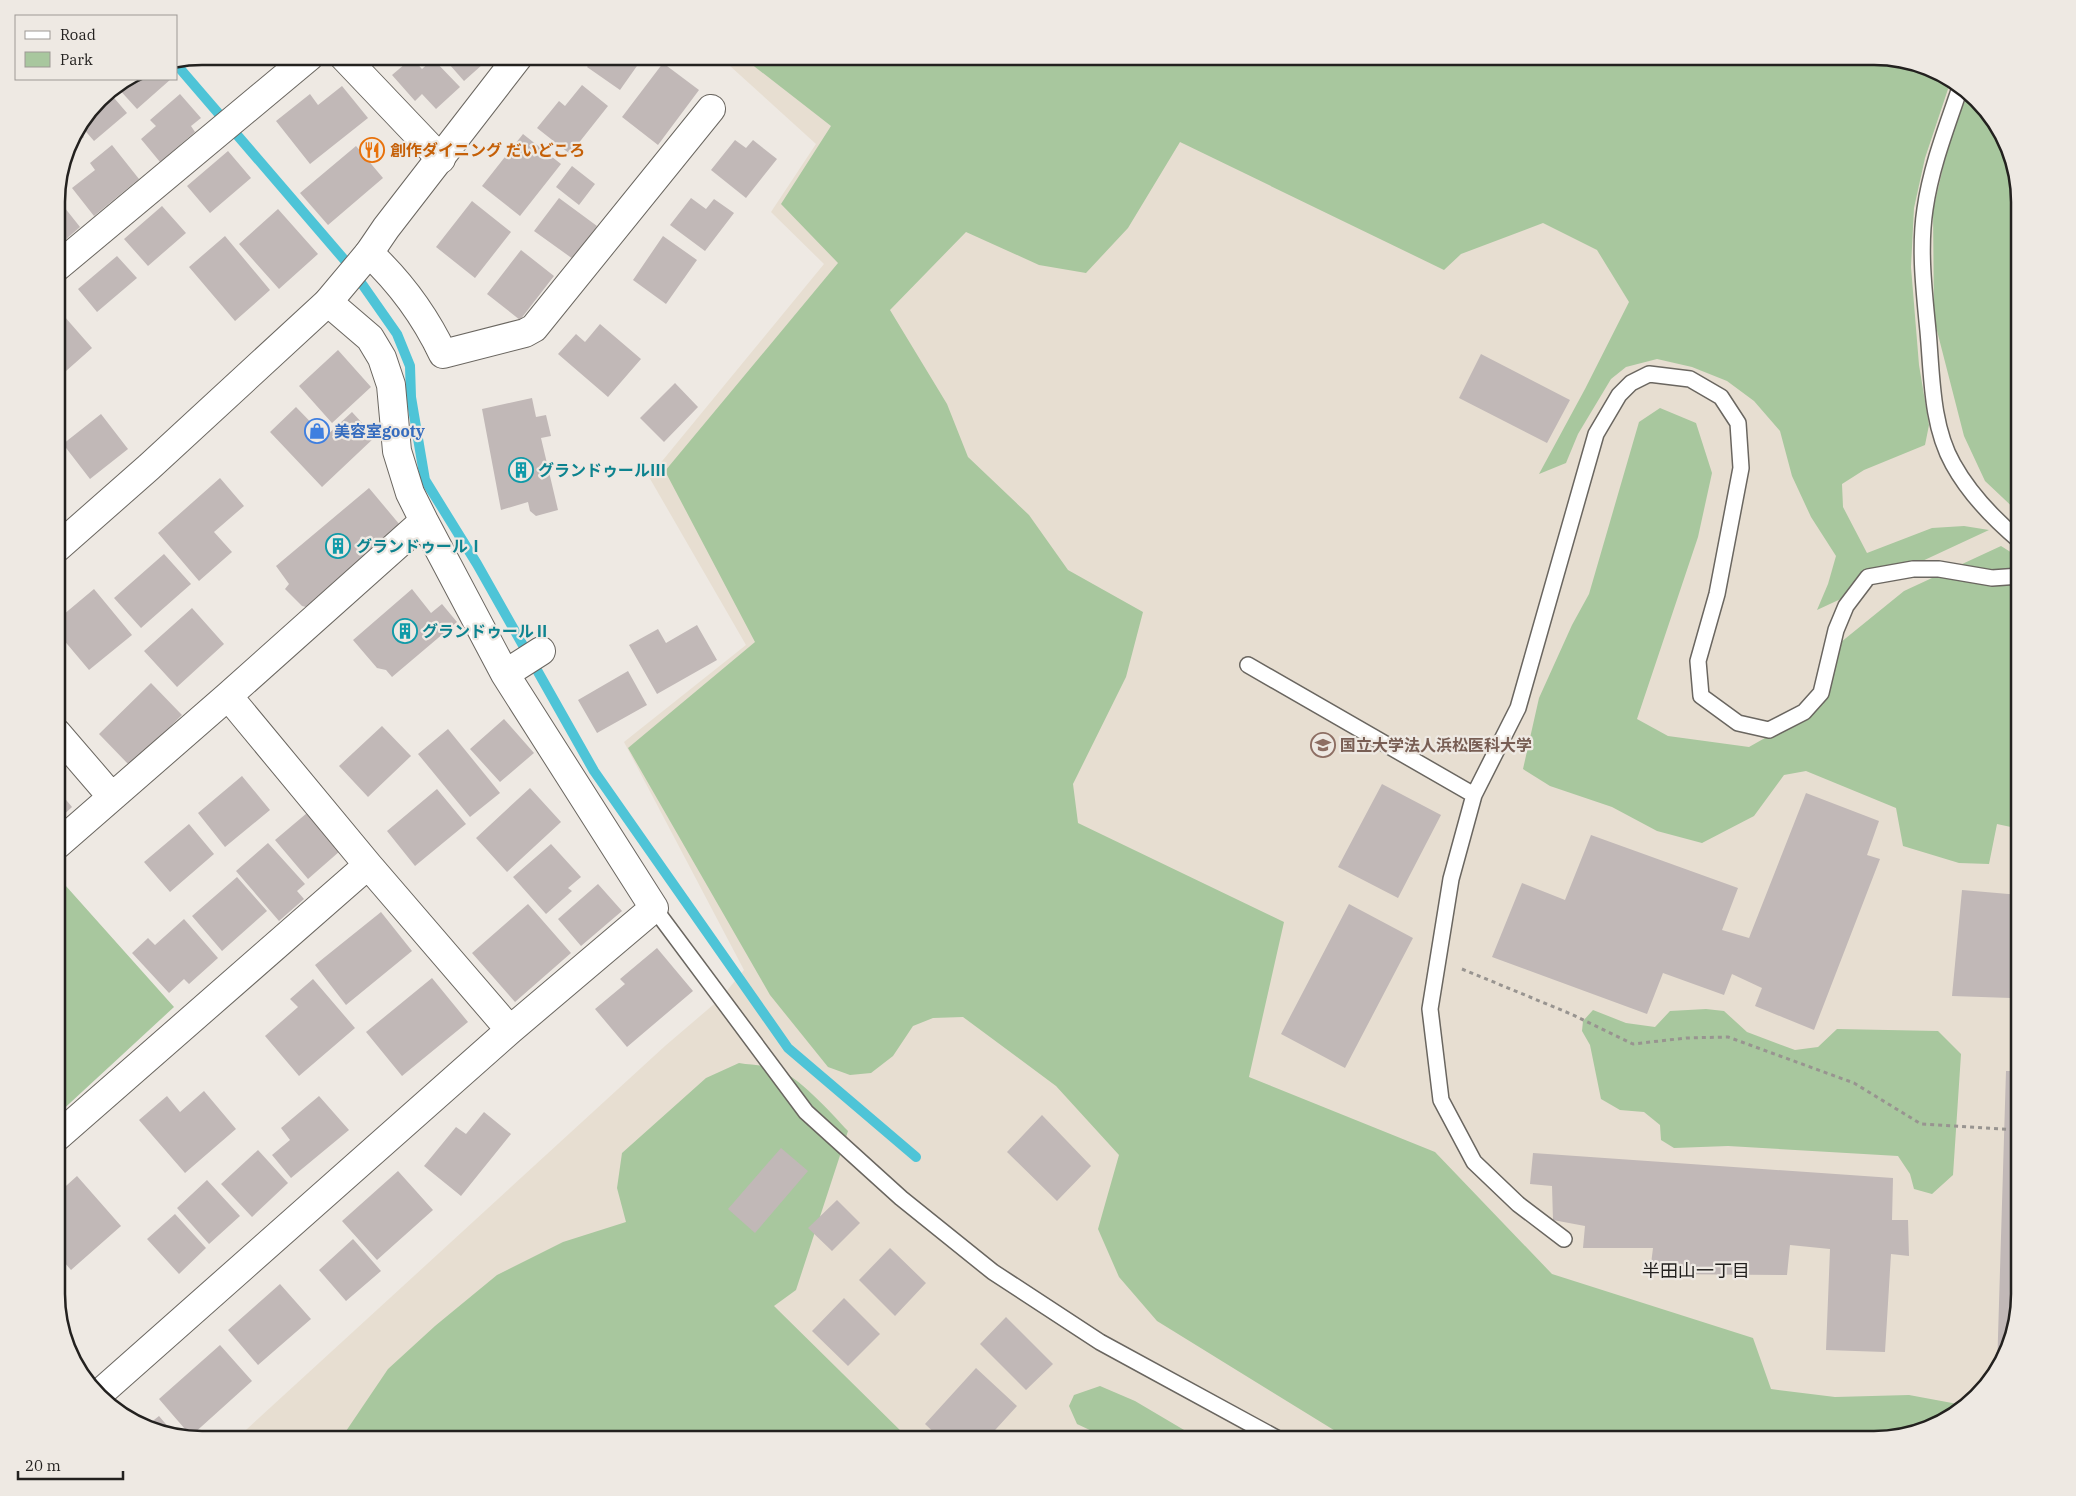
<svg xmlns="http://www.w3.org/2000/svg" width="2076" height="1496" viewBox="0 0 2076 1496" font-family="'IBM Plex Serif','Noto Sans JP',serif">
<rect width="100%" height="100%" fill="#eee9e3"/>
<!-- built -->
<path fill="#e7ded1" d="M719 56H1875L1921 64 1963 86 2005 137 2020 201V1295L2012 1341 1990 1383 1939 1425 1874 1440H235L665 1046 720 999 744 970 624 742 746 645 649 477 824 264 771 212 816 144Z"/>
<!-- green -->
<path fill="#a8c79e" d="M741 56H1875L1921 64 1951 80 1925 158 1914 208 1911 267 1919 365 1929 425 1925 445 1864 470 1842 484 1843 507 1867 553 1932 528 1964 526 1989 530 1817 610 1828 584 1836 556 1811 517 1792 476 1780 431 1754 401 1727 381 1692 367 1657 359 1626 367 1611 379 1578 434 1566 463 1539 474 1585 389 1629 302 1597 250 1543 223 1461 254 1444 270 1180 142 1128 228 1086 273 1039 265 966 232 890 310 947 404 968 457 1029 515 1068 570 1143 612 1126 677 1073 784 1078 823 1284 922 1249 1077 1435 1152 1552 1274 1753 1338 1771 1389 1835 1397 1909 1395 1963 1405 1939 1425 1874 1440H1350L1157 1321 1119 1277 1098 1229 1119 1155 1056 1086 963 1017 933 1018 913 1026 893 1056 871 1073 850 1075 828 1067 770 995 628 748 755 642 665 471 838 263 781 204 831 126Z
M1968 93 2005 137 2020 201V514L1985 481 1964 436 1934 319 1933 210 1950 138Z
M1660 408 1696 423 1712 473 1698 537 1637 719 1668 736 1749 747 1811 712 1817 674 1830 651 1904 591 2001 546 2020 558V829L1997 824 1989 864 1959 863 1903 846 1896 808 1806 771 1784 775 1754 816 1702 843 1657 831 1612 807 1550 786 1523 769 1539 698 1572 625 1589 594 1639 422Z
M57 876 174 1007 57 1115Z
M1706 1009 1724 1011 1747 1032 1795 1050 1818 1047 1837 1029 1938 1031 1961 1054 1953 1175 1932 1194 1914 1189 1910 1174 1898 1156 1728 1146 1674 1148 1661 1140 1660 1125 1644 1112 1620 1110 1601 1099 1590 1045 1582 1031 1583 1021 1593 1010 1626 1023 1655 1027 1670 1011Z
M739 1063C751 1065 763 1065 774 1068 798 1075 831 1113 848 1131L796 1290 774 1306 910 1440H340L388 1369 435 1326 497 1275 563 1242 626 1222 617 1188 622 1153 706 1078Z
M1100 1386 1135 1401 1201 1440H1111L1077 1424 1069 1406 1074 1395Z"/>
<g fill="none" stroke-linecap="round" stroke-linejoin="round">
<!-- stream -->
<path stroke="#4ec4d7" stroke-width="10" d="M176 64 348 264 397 334 410 366 411 397 425 480 477 564 594 771 788 1048 916 1157"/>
</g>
<!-- building -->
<path fill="#c1b8b7" d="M442 56H492L464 81Z
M595 56H644L620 90 587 67Z
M412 58 422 69 433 59 460 87 436 109 422 94 415 101 392 75Z
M663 63 699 90 658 145 622 117Z
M129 79H171L137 109 117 87Z
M582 85 608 106 570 154 537 128 559 101 565 106Z
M342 86 368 118 310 164 276 121 310 94 318 105Z
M109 92 127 113 94 141 81 126 99 99Z
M180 94 201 118 191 126 195 132 160 162 141 139 156 126 150 120Z
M78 130 84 137 67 152 69 160 63 166 67 146Z
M523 134 561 164 520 216 482 186Z
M735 140 746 148 753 140 777 159 746 198 711 170Z
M112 145 139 179 94 216 72 188 95 170 90 163Z
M356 146 383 178 328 225 300 193Z
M228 151 251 178 210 213 187 186Z
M572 166 595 184 579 205 556 187Z
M57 198 80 227 57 247Z
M559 198 597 226 573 259 534 231Z
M691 198 706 209 714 199 734 213 705 251 670 225Z
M472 201 511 232 475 278 436 247Z
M162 206 186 233 148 266 124 239Z
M278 209 318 254 279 289 239 244Z
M225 236 270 290 235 321 189 267Z
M663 236 697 260 666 304 633 280Z
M521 250 554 276 520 320 487 294Z
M117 256 137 278 97 312 78 289Z
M64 316 92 348 57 379V323Z
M600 324 641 359 608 397 558 354 576 334 585 342Z
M338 350 371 387 332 423 299 386Z
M1481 354 1570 400 1547 443 1459 398Z
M675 383 698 407 664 442 640 418Z
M532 398 536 417 546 415 551 436 541 438 558 510 536 516 530 511 528 502 501 510 482 409Z
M296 407 325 437 352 412 375 437 322 487 270 432Z
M101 414 128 449 90 479 63 444Z
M220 478 244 506 214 532 232 552 199 581 158 533Z
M369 488 400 525 306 607 302 606 285 589 289 584 276 566Z
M164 554 191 584 141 628 114 598Z
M94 589 132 635 89 670 57 632V620Z
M412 589 431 613 442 604 457 622 392 677 386 670 377 668 353 640Z
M192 608 224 644 177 687 144 651Z
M697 625 717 660 657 694 629 645 658 629 666 643Z
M628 671 647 705 597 733 578 700Z
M151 683 182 715 130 766 99 734Z
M504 719 534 753 500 782 470 749Z
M382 726 411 756 368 797 339 766Z
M448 729 500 793 470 817 418 754Z
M242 776 270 810 225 847 198 813Z
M1382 784 1441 815 1398 898 1338 867Z
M530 788 561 822 507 872 476 838Z
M57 789 72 807 57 821Z
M437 789 466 824 415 866 387 831Z
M1806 793 1879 821 1867 855 1880 859 1814 1030 1755 1006 1762 988 1732 974 1724 995 1663 973 1647 1014 1492 957 1522 883 1565 900 1591 835 1738 888 1722 930 1749 938Z
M307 813 340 851 308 879 275 840Z
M189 824 214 854 170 892 144 862Z
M268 843 305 884 297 891 304 899 279 921 236 871Z
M551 844 581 877 568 888 572 891 546 914 513 877Z
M237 877 267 911 222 951 192 916Z
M598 884 622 911 581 946 558 919Z
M1962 890 2020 895V1019L2013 1020 2011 998 1952 996Z
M528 904 571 953 515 1002 472 953Z
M1349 904 1413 938 1345 1068 1281 1034Z
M381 912 412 951 346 1005 315 965Z
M184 919 218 958 189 984 184 979 169 993 132 953 148 938 155 945Z
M657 948 693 991 627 1047 595 1009 625 984 620 979Z
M432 978 468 1022 402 1076 366 1032Z
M313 979 355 1028 299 1076 265 1036 298 1007 290 999Z
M2006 1071H2020V1295L2012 1341 1997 1370Z
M204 1091 236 1129 185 1173 139 1120 167 1096 180 1112Z
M319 1096 349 1130 291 1178 272 1155 290 1140 281 1128Z
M484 1112 511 1134 461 1196 424 1166 456 1127 466 1134Z
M1042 1115 1091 1166 1057 1201 1007 1152Z
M781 1148 808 1171 755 1233 728 1209Z
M258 1150 288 1183 252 1217 221 1184Z
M1533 1153 1893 1178 1892 1220H1908L1909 1256 1891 1254 1885 1352 1826 1350 1830 1249 1790 1245 1787 1275 1659 1274 1651 1264 1653 1248H1583L1585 1226 1553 1220 1552 1186 1530 1184Z
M398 1171 433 1210 377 1260 342 1221Z
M77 1176 121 1226 71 1270 57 1254V1194Z
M207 1180 240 1216 209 1244 177 1208Z
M837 1200 860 1223 832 1251 808 1228Z
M175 1214 206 1248 179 1274 147 1239Z
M353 1239 381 1271 346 1301 319 1270Z
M890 1248 926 1283 895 1316 859 1280Z
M57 1265 66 1275 57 1284Z
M280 1284 311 1319 258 1365 228 1330Z
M844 1298 880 1334 848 1366 812 1331Z
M1006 1317 1053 1364 1026 1390 980 1344Z
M220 1345 252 1381 191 1436 159 1399Z
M976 1368 1017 1406 986 1440H942L925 1424Z
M159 1416 175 1435 155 1432 145 1427Z"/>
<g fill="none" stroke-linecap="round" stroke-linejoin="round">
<defs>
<path id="lane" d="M1961 85C1947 126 1931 167 1925 209 1919 249 1924 290 1928 331 1932 374 1931 425 1953 464 1969 493 1995 520 2020 541
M1248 665 1474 795
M654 908 806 1112 901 1198 993 1272 1100 1342 1280 1440
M1564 1239 1518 1204 1474 1162 1441 1100 1430 1009 1451 879 1474 795 1518 708 1596 434 1619 395 1631 383 1649 374 1690 379 1721 397 1738 423 1741 468 1717 594 1698 661 1701 696 1738 723 1769 730 1804 712 1821 693 1836 630 1846 606 1868 577 1913 569H1939L1992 578 2020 576"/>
<path id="street" d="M343 56 441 159
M369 253C400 282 425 316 443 354L525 333 534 328 711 109
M57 267 310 56
M505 674 541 651
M228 696 368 865 510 1030
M57 733 112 797
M57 845 228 696 424 521
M57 1137 368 865
M99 1394 510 1030 654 908 505 674 424 521 410 493 397 451 391 385 382 358 370 338 328 302"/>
<path id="secondary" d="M57 548 149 467 328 302 369 253 386 228 519 56"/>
</defs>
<!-- lane casing -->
<use href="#lane" stroke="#6a6660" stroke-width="18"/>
<!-- street casing -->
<use href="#street" stroke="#6a6660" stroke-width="30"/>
<!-- secondary casing -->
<use href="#secondary" stroke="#6a6660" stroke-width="30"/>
<!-- path -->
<path stroke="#989490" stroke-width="3" stroke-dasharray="4 4" stroke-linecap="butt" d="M1462 969 1571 1014 1633 1044 1686 1038 1728 1037 1854 1083 1921 1124 2020 1130"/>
<!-- lane -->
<use href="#lane" stroke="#fff" stroke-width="15"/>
<!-- street -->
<use href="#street" stroke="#fff" stroke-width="28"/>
<!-- secondary -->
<use href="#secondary" stroke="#fff" stroke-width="28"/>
</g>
<!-- icons -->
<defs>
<symbol id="restaurant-ring" viewBox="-11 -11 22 22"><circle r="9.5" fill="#eee9e3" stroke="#e8710a" stroke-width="1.5"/><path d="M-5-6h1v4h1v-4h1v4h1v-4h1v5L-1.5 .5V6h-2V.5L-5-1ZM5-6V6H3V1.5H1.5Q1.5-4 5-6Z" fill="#e8710a"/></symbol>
<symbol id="shop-ring" viewBox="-11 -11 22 22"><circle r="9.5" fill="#eee9e3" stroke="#3f7fe0" stroke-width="1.5"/><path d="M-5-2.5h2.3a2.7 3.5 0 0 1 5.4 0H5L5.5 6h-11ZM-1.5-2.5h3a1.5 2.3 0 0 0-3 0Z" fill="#3f7fe0"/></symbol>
<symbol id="building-ring" viewBox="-11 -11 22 22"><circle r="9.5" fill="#eee9e3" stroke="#0f9aa8" stroke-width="1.5"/><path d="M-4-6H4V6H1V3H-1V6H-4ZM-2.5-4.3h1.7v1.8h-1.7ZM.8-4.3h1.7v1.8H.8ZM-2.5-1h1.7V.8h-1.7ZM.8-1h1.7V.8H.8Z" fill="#0f9aa8"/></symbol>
<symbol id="university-ring" viewBox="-11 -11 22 22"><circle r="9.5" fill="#eee9e3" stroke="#8d6e63" stroke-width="1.5"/><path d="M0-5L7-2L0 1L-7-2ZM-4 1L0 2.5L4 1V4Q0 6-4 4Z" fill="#8d6e63"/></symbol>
</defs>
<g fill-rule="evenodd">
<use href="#restaurant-ring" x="358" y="136" width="28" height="28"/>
<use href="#shop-ring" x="303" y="417" width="28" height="28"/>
<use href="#building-ring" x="507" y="456" width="28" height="28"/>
<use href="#building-ring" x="324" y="532" width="28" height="28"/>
<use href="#building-ring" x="391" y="617" width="28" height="28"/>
<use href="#university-ring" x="1309" y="731" width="28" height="28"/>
</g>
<g text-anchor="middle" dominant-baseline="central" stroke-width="4.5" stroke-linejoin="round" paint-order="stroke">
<!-- food labels -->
<g font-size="16" font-weight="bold" fill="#c56008" stroke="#eee9e3" text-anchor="start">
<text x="390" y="150">創作ダイニング だいどころ</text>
</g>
<!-- shop labels -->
<g font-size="16" font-weight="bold" fill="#366cbe" stroke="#eee9e3" text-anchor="start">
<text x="334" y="431">美容室gooty</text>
</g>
<!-- culture labels -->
<g font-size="16" font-weight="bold" fill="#0d838f" stroke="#eee9e3" text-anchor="start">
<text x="538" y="470">グランドゥールⅢ</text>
<text x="356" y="546">グランドゥールⅠ</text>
<text x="422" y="631">グランドゥールⅡ</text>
</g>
<!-- education labels -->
<g font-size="16" font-weight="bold" fill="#785e54" stroke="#eee9e3" text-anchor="start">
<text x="1340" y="745">国立大学法人浜松医科大学</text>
</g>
<!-- neighbourhood labels -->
<g font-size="18" fill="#23211f" stroke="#eee9e3">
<text x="1696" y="1270">半田山一丁目</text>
</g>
</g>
<!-- crop -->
<path d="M0 0H2076V1496H0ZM202 65H1874A137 137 0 0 1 2011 202V1294A137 137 0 0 1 1874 1431H202A137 137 0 0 1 65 1294V202A137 137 0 0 1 202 65Z" fill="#eee9e3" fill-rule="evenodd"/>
<path fill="none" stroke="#23211f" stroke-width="2.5" d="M202 65H1874A137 137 0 0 1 2011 202V1294A137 137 0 0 1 1874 1431H202A137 137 0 0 1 65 1294V202A137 137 0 0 1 202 65Z"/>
<!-- legend -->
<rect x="15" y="15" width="162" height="65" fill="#eee9e3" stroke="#9d9995"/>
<rect x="25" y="31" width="25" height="8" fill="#ffffff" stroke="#9d9995"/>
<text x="60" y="40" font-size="15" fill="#23211f">Road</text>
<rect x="25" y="52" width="25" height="15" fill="#a8c79e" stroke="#9d9995"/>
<text x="60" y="65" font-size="15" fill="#23211f">Park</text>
<!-- scale -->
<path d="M18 1471v8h105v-8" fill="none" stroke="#23211f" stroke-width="2.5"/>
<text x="25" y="1471" font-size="15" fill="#23211f" stroke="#eee9e3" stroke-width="4" paint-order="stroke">20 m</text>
</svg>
